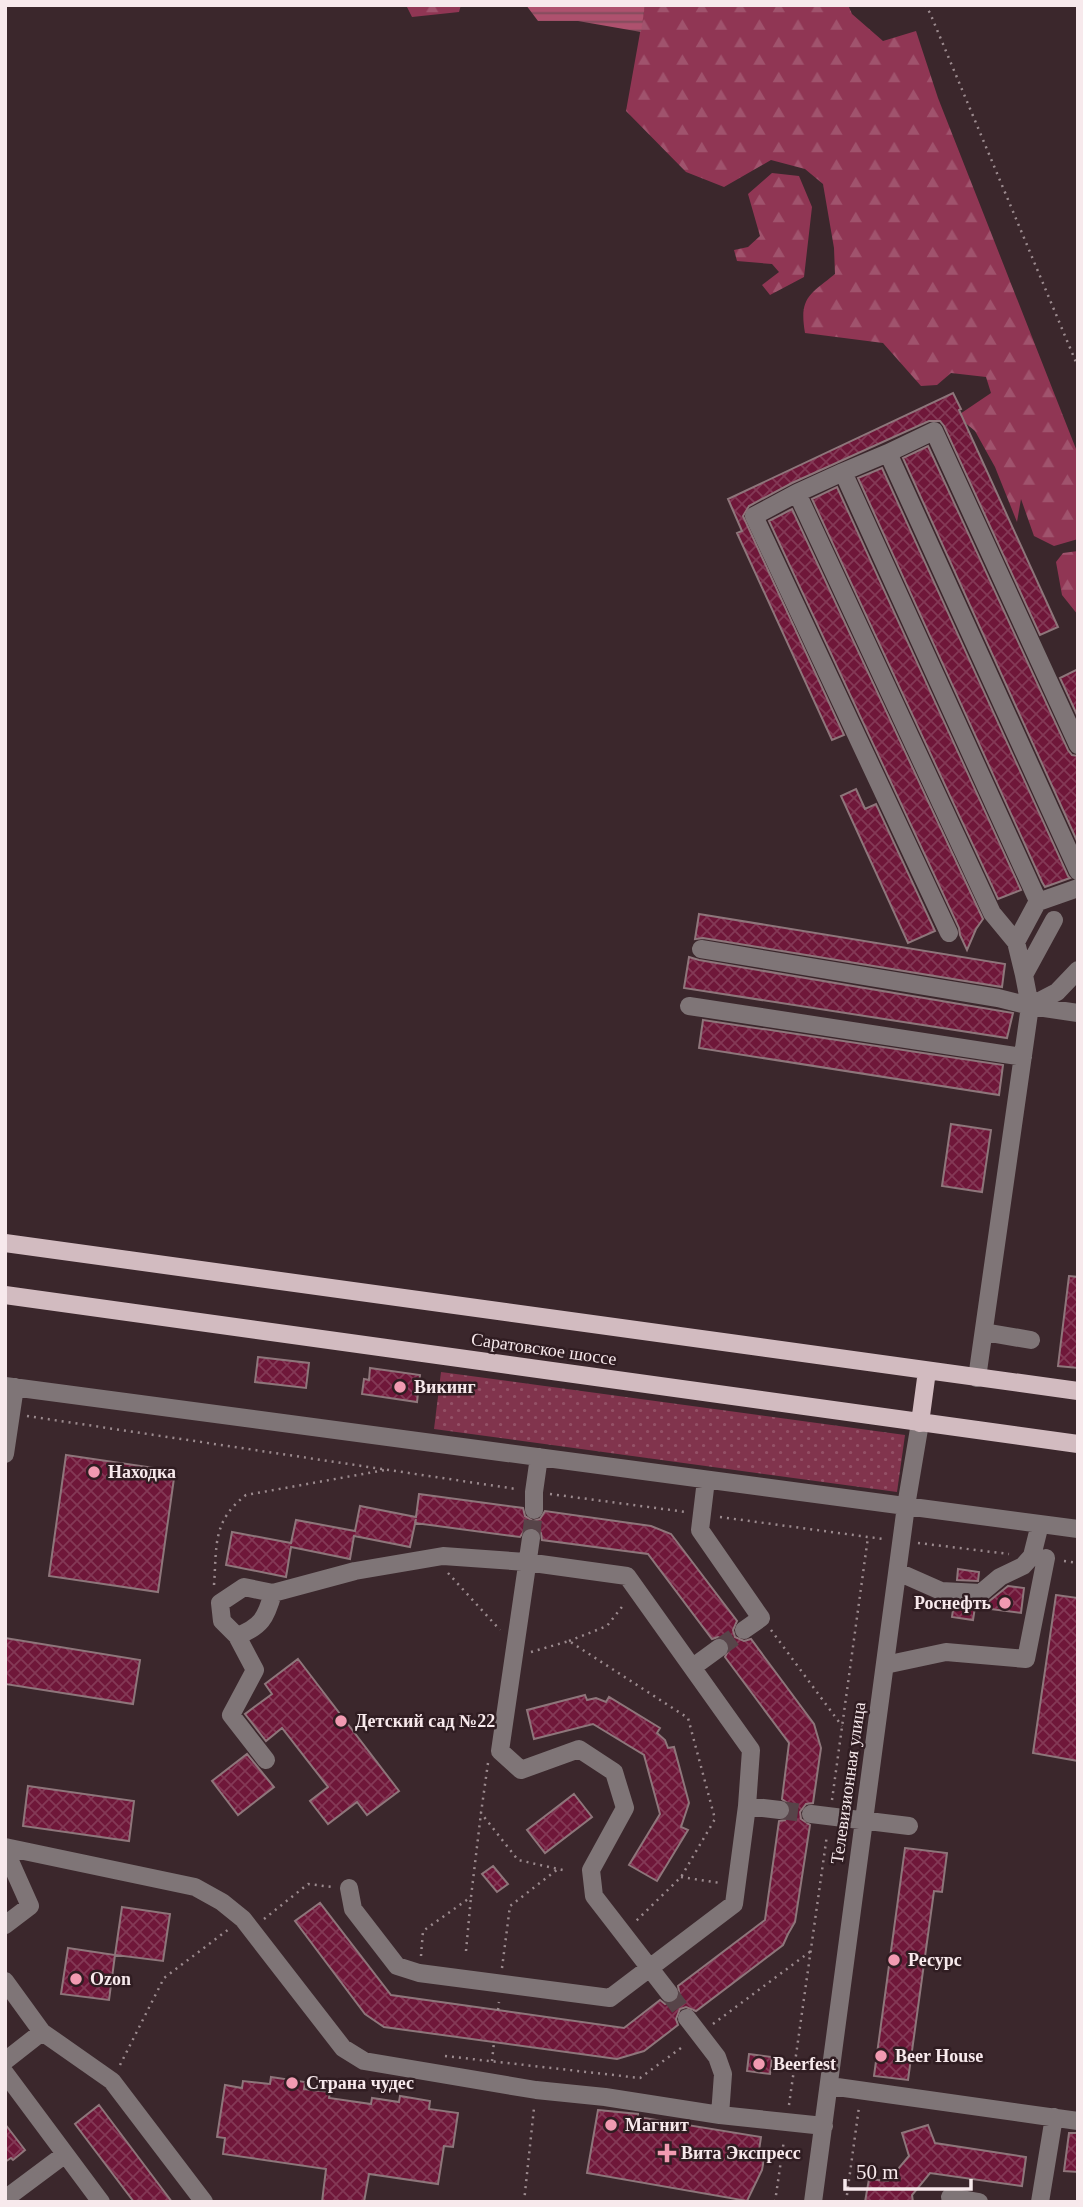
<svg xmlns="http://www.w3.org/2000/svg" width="1083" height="2207" viewBox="0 0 1083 2207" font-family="'Times New Roman',serif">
<defs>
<pattern id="grass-dots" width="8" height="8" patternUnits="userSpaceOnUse" patternTransform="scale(1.75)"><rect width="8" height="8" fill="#81344d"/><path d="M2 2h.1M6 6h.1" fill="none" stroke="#945167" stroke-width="1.8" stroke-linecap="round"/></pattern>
<pattern id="forest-firs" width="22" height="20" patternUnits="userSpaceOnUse" patternTransform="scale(1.75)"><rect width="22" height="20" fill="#903654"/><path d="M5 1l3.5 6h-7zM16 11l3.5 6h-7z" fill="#a0536d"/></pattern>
<pattern id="water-rules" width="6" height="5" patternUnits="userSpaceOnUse" patternTransform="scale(1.75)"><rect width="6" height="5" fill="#ae516e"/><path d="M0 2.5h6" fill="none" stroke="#7c4c5a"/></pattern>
<pattern id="building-cross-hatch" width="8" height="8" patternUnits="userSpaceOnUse" patternTransform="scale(1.75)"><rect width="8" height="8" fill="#6f1739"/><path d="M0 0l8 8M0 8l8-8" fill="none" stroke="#843956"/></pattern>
</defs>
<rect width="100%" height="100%" fill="#3b272c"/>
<!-- grass -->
<path fill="url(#grass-dots)" d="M441 1372 905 1435 897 1492 434 1429Z"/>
<!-- forest -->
<path fill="url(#forest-firs)" d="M406 5H461L459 12 412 17Z
M645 5H848L852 14 883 41 916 31 938 98 1078 454V539L1054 546 1034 536 1021 499 1017 522 995 467 975 431 957 416 991 393 986 377 951 373 937 385 921 386 883 343 805 333C799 298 809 295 835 274L834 248 823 184 805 169 771 160 724 187 686 172 626 111Z
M772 173 799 176 812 207 804 277 770 295 762 285 779 272 772 264 737 261 734 250 748 247 760 236 748 194Z
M1078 551V615L1062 595 1056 562 1063 553Z"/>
<!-- water -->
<path fill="url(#water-rules)" d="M526 5H645L641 32 578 21H538Z"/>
<!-- building -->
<path fill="url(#building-cross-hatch)" stroke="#8e767b" stroke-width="2" d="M953 393 961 409 959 410 1058 627 1040 635 944 426 940 421H929L792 483 749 506 743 516 844 735 832 740 737 533 742 531 728 499Z
M928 446 1068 750 1072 755 1078 756V843L903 458Z
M882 468 1068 876 1070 878 1045 887 1042 882 858 478Z
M837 487 1021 890 998 899 812 499Z
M792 509 983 919 976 929 967 950 960 935 959 928 769 521Z
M1078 669V717L1060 678Z
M856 789 865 809 876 804 935 931 908 943 841 796Z
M699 914 1005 964 1002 987 703 938 695 939Z
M689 957 699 960 1013 1013 1007 1038 684 988Z
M703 1020 1003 1065 999 1095 699 1048Z
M951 1124 991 1130 982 1192 942 1186Z
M1069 1276 1078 1277V1368L1058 1366Z
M258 1357 309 1363 306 1388 255 1382Z
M370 1368 420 1375 417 1402 362 1394 364 1379 369 1380Z
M66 1455 175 1471 158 1592 49 1576Z
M419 1494 523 1508 525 1516 533 1521 540 1519 545 1511 651 1526 671 1534 737 1621 733 1630 735 1637 744 1641 751 1639 814 1724 821 1748 813 1803 806 1804 800 1812 801 1819 810 1825 795 1922 788 1934 783 1945 696 2011 686 2007 680 2009 676 2019 678 2025 644 2051 617 2059 384 2027 365 2014 295 1921 320 1903 391 1995 624 2028 660 2000 665 2004 675 2002 680 1997 678 1986 765 1920 779 1821 785 1820 791 1812 790 1805 782 1799 789 1743 725 1657 730 1647 728 1641 718 1637 712 1639 648 1554 542 1540 541 1533 533 1527 526 1528 520 1537 415 1523 416 1519 410 1547 354 1536 350 1559 291 1547 286 1577 226 1565 232 1532 291 1543 296 1520 355 1531 360 1506 416 1517Z
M958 1569 979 1572 978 1581 957 1580Z
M1008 1586 1024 1588 1021 1613 975 1607 973 1620 952 1617 954 1603 981 1604 988 1602Z
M1056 1595 1078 1598V1761L1033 1753Z
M5 1638 140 1660 133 1704 5 1684Z
M298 1659 399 1791 367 1815 357 1802 328 1824 310 1801 328 1787 282 1728 266 1741 245 1714 272 1694 265 1684Z
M585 1695 587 1700 596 1698 606 1702 609 1697 660 1728 657 1733 665 1740 668 1748 674 1747 689 1803 681 1827 688 1830 657 1881 629 1865 660 1814 644 1755 593 1724 534 1739 527 1710Z
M247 1754 274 1787 238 1815 212 1781Z
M28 1786 134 1801 129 1841 23 1826Z
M574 1794 592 1817 545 1853 527 1830Z
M905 1848 947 1853 942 1892 934 1891 908 2080 874 2076Z
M493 1866 508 1884 497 1892 482 1874Z
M122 1907 170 1914 163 1961 115 1955Z
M68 1948 115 1955 109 2000 61 1994Z
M749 2054 772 2057 770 2074 747 2071Z
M271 2077 305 2082 304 2089 330 2092 329 2098 371 2104 372 2098 399 2102 400 2096 430 2101 429 2109 458 2113 453 2147 444 2146 438 2184 369 2174 364 2202H322L326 2169 223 2154 225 2138 217 2137 225 2085 242 2088 243 2081 270 2084Z
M99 2105 172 2202H134L75 2124Z
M598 2110 638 2114V2117L761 2137 758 2157 764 2159 762 2170 747 2201 587 2173Z
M5 2124 25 2150 13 2160 11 2158 5 2162Z
M928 2125 935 2143 1026 2157 1022 2186 930 2173 912 2195 913 2202H865L869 2179 888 2181 909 2156 902 2133Z
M1069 2133H1078V2172L1064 2171Z"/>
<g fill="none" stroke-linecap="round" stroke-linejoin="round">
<!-- minor-tunnel -->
<path stroke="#574449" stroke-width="18" stroke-dasharray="18 9" stroke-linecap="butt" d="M531 1538 534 1510
M719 1648 744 1630
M780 1810 811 1814
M669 1993 687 2018"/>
<!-- path -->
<path stroke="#9b8a8e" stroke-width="2.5" stroke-dasharray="2 5" stroke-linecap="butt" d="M925 5 930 13 1078 367
M27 1416 516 1489
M550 1494 686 1512
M720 1517 883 1539
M918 1543 1009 1554
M1064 1561 1078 1563
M448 1573 500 1630
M214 1585C217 1546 212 1521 246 1495L385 1470
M771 1630 842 1726
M569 1641 607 1626 625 1603
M531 1652 569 1641 688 1718 715 1819 681 1877 635 1922
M488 1763 481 1813 518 1860 567 1871
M832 1800 868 1537
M681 1877 720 1883
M264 1919 308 1884 332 1887
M466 1951 471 1897
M421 1956 423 1931 471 1897 481 1813
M502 1968 510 1906 558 1869
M498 2010 499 2002
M713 2024 811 1951
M445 2056 640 2078 685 2045
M492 2061 494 2042
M120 2065 164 1978 229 1929
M789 2105 827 1835
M524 2202 534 2108
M775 2202 784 2140
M846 2202 859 2107"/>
<!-- minor -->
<path stroke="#7f7577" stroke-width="18" d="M888 453 934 431 1078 745
M843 472 888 453 1078 871
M797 493 754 516 949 933
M1038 902 1078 888
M1016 942 1038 901 843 472 797 493 992 913 1016 942 1024 975
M701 949 998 998 1030 1006 1057 992 1078 970
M689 1006 1023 1057
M1030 1006 1024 975 1054 920
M984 1332 1031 1340
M977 1378 1030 1006 1078 1013
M5 1386 1078 1529
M5 1454 15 1387
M706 1480 700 1530 761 1618 744 1630
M534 1510V1492L539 1457
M531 1538 500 1751 521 1770 579 1749 614 1772 625 1808 591 1870 594 1896 669 1993
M898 1572 941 1591 981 1593 1000 1577 1023 1566 1032 1556 1040 1524
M237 1636C261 1627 266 1618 273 1593
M885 1665 946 1652 1026 1659 1046 1558
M693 1667 719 1648
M266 1760 231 1715 255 1670 237 1636 222 1621 220 1603 244 1587 273 1593 355 1571 443 1556 526 1562 627 1576 751 1750 747 1806 734 1904 610 1998 419 1973 397 1966 353 1909 349 1888
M747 1806 780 1810
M811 1814 909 1826
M5 1847 195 1887 222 1902 243 1919 343 2048 364 2061 536 2090 605 2097 720 2115 824 2126
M5 1850 30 1906 5 1925
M5 1981 42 2032 5 2061
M687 2018 717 2057 723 2074 720 2115
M42 2032 112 2081 204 2202
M5 2073 101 2202
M830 2086 1078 2121
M950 2197 979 2202
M5 2199 64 2155
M813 2202 906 1506 920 1423
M1040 2202 1054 2117"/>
<!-- major -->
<path stroke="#d2bbc0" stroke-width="18" d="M5 1243 1078 1391
M5 1295 1078 1444
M920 1423 927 1371"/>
</g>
<!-- markers -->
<g fill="#f19ab1" stroke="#301d22" stroke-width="2.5">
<circle cx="400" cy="1387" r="7"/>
<circle cx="94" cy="1472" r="7"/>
<circle cx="1005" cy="1603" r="7"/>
<circle cx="341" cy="1721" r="7"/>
<circle cx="894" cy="1960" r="7"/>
<circle cx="76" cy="1979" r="7"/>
<circle cx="881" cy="2056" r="7"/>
<circle cx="759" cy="2064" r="7"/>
<circle cx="292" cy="2083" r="7"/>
<circle cx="611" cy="2125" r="7"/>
<path d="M663.5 2142.5h7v7h7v7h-7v7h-7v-7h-7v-7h7z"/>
</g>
<g text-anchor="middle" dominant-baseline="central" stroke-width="5" stroke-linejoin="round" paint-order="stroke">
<!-- street labels -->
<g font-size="18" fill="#f7e9ec" stroke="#301d22">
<text transform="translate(544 1349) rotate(8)">Саратовское шоссе</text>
<text transform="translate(848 1783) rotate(-82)">Телевизионная улица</text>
</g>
<!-- poi labels -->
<g font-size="18" font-weight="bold" fill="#f7e9ec" stroke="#301d22" text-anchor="start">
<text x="414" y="1387">Викинг</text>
<text x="108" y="1472">Находка</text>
<text x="991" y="1603" text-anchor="end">Роснефть</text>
<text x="355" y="1721">Детский сад №22</text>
<text x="908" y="1960">Ресурс</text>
<text x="90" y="1979">Ozon</text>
<text x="895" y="2056">Beer House</text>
<text x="773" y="2064">Beerfest</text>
<text x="306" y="2083">Страна чудес</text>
<text x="625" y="2125">Магнит</text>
<text x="681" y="2153">Вита Экспресс</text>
</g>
</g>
<!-- border -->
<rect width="1083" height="2207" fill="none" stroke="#f7e9ec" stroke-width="14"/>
<!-- scale -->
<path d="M845 2179v10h126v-10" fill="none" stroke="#f7e9ec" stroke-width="3.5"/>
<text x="856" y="2179" font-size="21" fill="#f7e9ec" stroke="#301d22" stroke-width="5" paint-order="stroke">50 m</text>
</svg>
